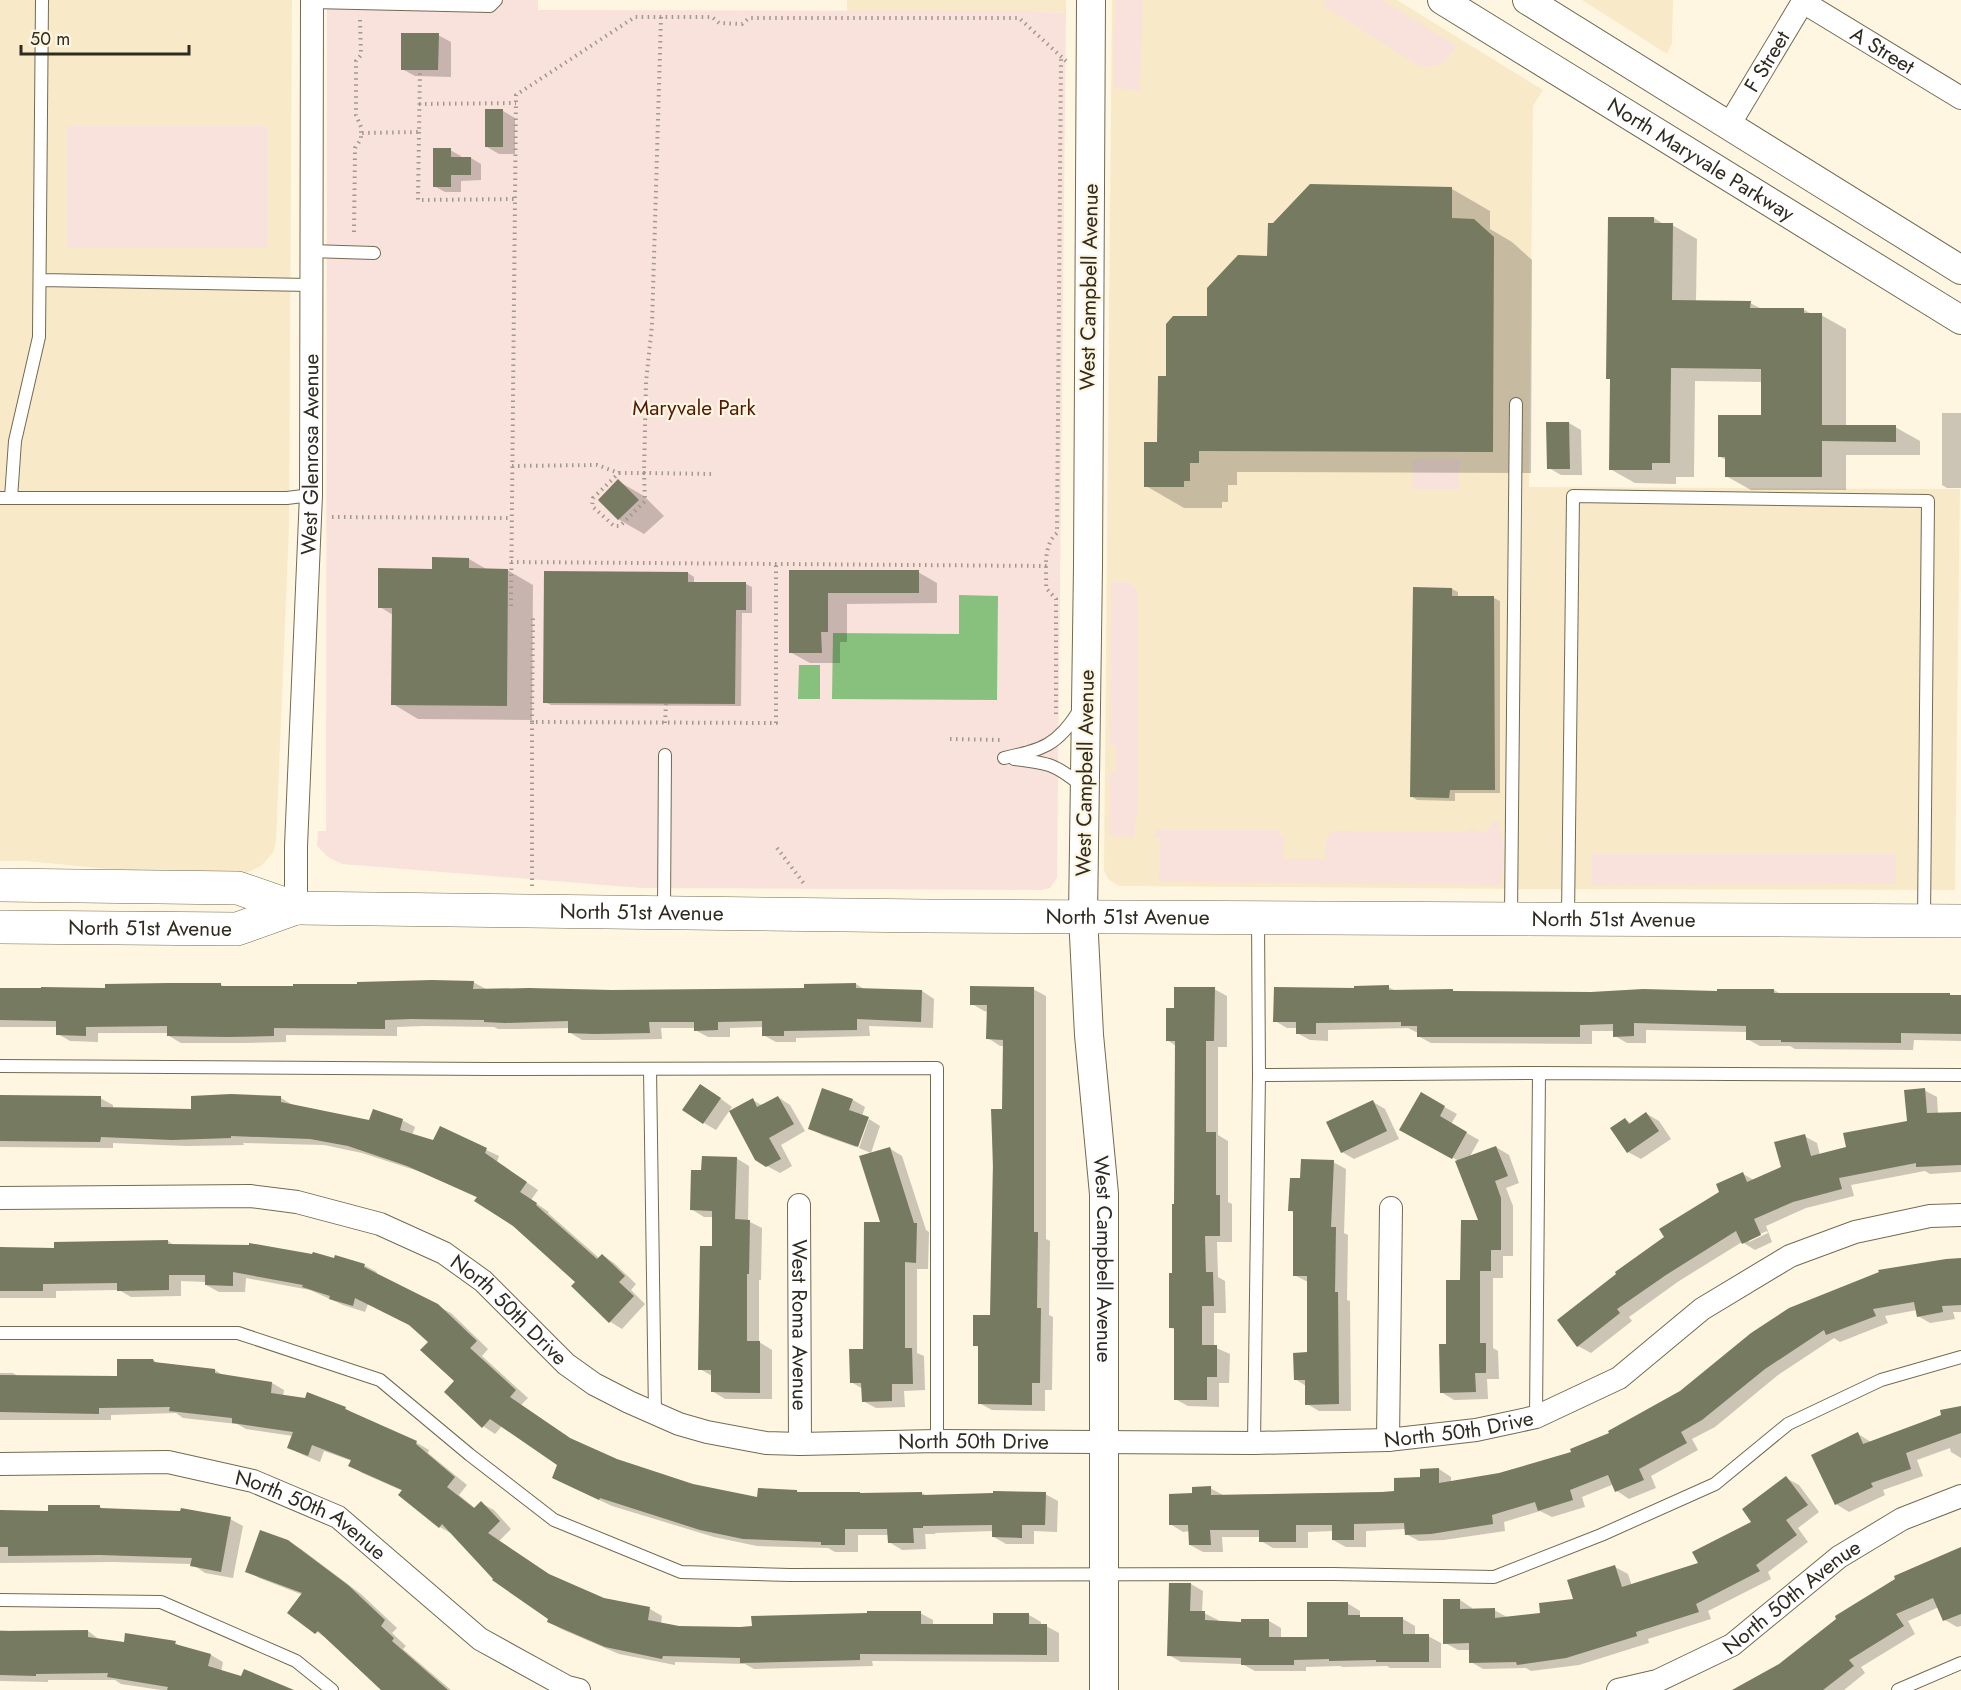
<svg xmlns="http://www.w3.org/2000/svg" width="1961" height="1690" viewBox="0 0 1961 1690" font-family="Jost,sans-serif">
<rect width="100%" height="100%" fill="#fff6e1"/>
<!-- built -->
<path fill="#f8eac8" d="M0 0H292L289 528 276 842 273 853 261 866 246 873 129 871 26 861H0Z
M847 0H1066V13L1033 11H847Z
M1112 0H1397L1543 90 1533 106 1529 487 1960 489 1955 890 1525 889 1119 886 1108 879 1104 870Z
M1582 0H1673L1672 43 1667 54Z"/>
<!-- green -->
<path fill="#f9e2db" d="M327 0H538V10L1033 11 1066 13 1057 878 1050 888 1042 890 641 888 342 864 328 857 317 846 318 831H326Z
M1115 0H1143L1140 92 1113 87Z
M1323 0H1382L1457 46C1445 63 1436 73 1414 63L1327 8Z
M67 126H267V248H67Z
M1413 459 1459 460V489H1412Z
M1111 581 1128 582 1135 588 1138 595 1137 815 1134 837 1109 836 1110 771H1116V746L1110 745Z
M1493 821H1499C1505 847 1505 859 1501 885L1159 882 1160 838 1154 837 1157 828 1162 830H1278L1284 838V859H1325C1326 849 1323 834 1335 831L1465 832 1472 829 1479 833 1488 830Z
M1592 854H1896V884L1592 885Z"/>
<!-- water -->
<path fill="#88c07d" d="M959 595 998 596 997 700 832 699 833 633 959 634Z
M799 665H820V699H798Z"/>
<!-- shadow -->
<path fill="#0003" fill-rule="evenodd" d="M438 35 451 42V77L415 76 402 69Z
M503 111 515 118V154H499L487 147Z
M450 150 461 156V158H471L481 164V180L461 181V192H445L434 186Z
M1310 186 1452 189 1490 211V229L1512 242 1532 260 1531 473 1237 472V485H1228V502H1222V508H1184L1146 486 1159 443 1168 377 1208 317 1268 257 1273 225Z
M1654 218 1665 225H1672L1697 239 1696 302 1750 303 1762 309H1803L1813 315H1821L1846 329V426L1895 427 1920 441V455H1846V490H1751L1726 476V460L1719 456 1763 417V382L1695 381 1694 477H1676V484L1635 483 1610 469 1611 380 1608 378Z
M1942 413H1961V488H1947L1942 485Z
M1569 423 1581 430 1582 475H1561L1549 468Z
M618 481 644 496 664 516 644 534 618 519Z
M434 559H469L488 570H507L533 585 532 720 418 719 393 704V615L380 607 434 570Z
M790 572H918L937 583V603L847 604V642H840V663H810L790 652Z
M546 573H688L694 577V583L746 584 752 587V613H742L741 706 551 705 545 702Z
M1414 588 1452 589 1458 592V597L1494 598 1500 601V793H1455V801L1417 800 1411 796Z
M473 982 486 989 612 992 806 990 856 984 864 989 922 991 934 999 933 1028 869 1026 870 1036 796 1038V1042H776L763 1035V1027L730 1028V1037H708L695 1030V1028H661L662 1039 608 1040H582L569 1032 570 1028 518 1029H498L494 1027 424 1026 397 1027V1036L286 1035V1042L240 1043H181L169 1036V1033H98V1042L70 1041 58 1034V1027H0V989L106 990 220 984 226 988Z
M1388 987 1396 991 1452 990 1456 992 1719 993 1774 990 1781 994 1961 995V1041L1914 1040 1913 1050 1795 1049 1790 1046H1760L1747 1039V1032L1646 1030V1043H1627L1615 1036V1031H1592V1044L1431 1043 1418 1036V1033L1408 1028 1328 1030V1041L1310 1040 1297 1033V1028H1287L1275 1021 1355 989Z
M1033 989 1046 996V1239L1050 1241 1049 1315 1053 1317 1052 1390H1045V1411L992 1410 979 1403 980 1348 975 1345 992 1317 993 1110H1003L1004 1046H1000L988 1038V1012L984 1011 972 1004Z
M1214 989 1227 996V1047H1218V1135L1228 1141V1202L1232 1204V1242H1217L1218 1277 1225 1281 1226 1313H1214V1347L1230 1354 1229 1383H1219V1407L1188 1406 1175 1399 1176 1330 1170 1327 1176 1205V1046L1167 1040 1176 1009Z
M823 1090 853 1100 865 1107 862 1116 867 1118 856 1147 822 1135 810 1128Z
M1924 1090 1937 1097 1938 1114 1961 1113V1172L1930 1174 1925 1171 1851 1185 1854 1196 1806 1208 1766 1226 1772 1242 1755 1250 1742 1242 1679 1281 1629 1317 1632 1321 1591 1353 1578 1346 1666 1237 1743 1174 1754 1180 1783 1168 1804 1136 1817 1143 1820 1155 1847 1148 1909 1122ZM1767 1231 1768 1233 1749 1242V1239Z
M713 1093 732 1107 716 1130 704 1123Z
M1421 1094 1457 1114 1451 1124 1479 1140 1469 1158 1496 1147 1509 1155 1519 1183 1506 1188 1513 1206V1256H1503V1278H1493V1348L1498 1351 1499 1379H1487L1488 1399 1454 1400 1441 1392 1448 1345 1462 1282 1480 1221 1457 1160 1402 1129Z
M0 1097 100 1098 113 1105V1109L193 1111 281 1098 293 1105 370 1121 402 1120 415 1127 412 1135 434 1142 440 1128 499 1156 497 1162 538 1190 531 1200 549 1212 548 1213 599 1258 602 1255 614 1263 636 1284 631 1290 645 1304 622 1329 609 1321 577 1281 514 1225 478 1198 421 1172 362 1153 324 1145 243 1143 244 1145 186 1146 113 1143V1148L0 1147Z
M778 1097 790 1105 805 1131 781 1145 792 1166 780 1173 767 1166 753 1100 763 1106Z
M1373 1102 1385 1109 1399 1139 1354 1159 1342 1152Z
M1647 1114 1659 1121 1671 1139 1641 1159 1628 1152 1625 1119 1632 1124Z
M869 1119 880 1126 871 1153 859 1148Z
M889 1148 902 1156 926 1230 929 1232 928 1269H917V1353L924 1356 925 1390 904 1391 905 1407 876 1408 863 1401V1389L851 1382 864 1350 882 1224Z
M736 1158 749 1166 748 1221 762 1228 761 1280H759V1342L772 1350V1399H725L712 1391V1376L700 1369 713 1248 714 1217H704L691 1209 703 1172Z
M1333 1162 1346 1169 1344 1233 1348 1235 1347 1300 1350 1301 1351 1411H1319L1307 1404 1306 1386 1295 1379 1308 1354V1282L1294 1275 1295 1213 1290 1210 1302 1179Z
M168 1241 175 1246 364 1265 377 1272 376 1275 451 1313 488 1349 482 1356 528 1398 521 1405 576 1442 616 1460 692 1485 759 1499 797 1491 800 1493H922L927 1496 1045 1494 1058 1501 1057 1532 1034 1531V1544H1006L994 1537V1531L935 1533V1534H925L926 1549 902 1550 889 1542V1535H858V1552H835L828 1548 757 1546 714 1537 612 1506 553 1478 559 1465 502 1426 495 1434 483 1426 430 1342 412 1326 368 1304 365 1312 343 1305 310 1290 246 1278 245 1292H219L206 1285V1282L181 1281V1296L131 1297 119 1290 56 1291V1298H0V1249H55Z
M1961 1260V1312H1953L1955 1319 1930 1323 1918 1316 1917 1310 1885 1316 1888 1323 1840 1342 1834 1338 1778 1375 1715 1427 1692 1439 1698 1450 1651 1476 1656 1488 1629 1499 1617 1491 1614 1484 1582 1497 1585 1507 1552 1517 1540 1511 1504 1522 1505 1531 1444 1540 1419 1541 1406 1534V1529L1366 1531V1547H1346L1333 1540V1531L1308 1532V1548H1273L1261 1541V1537H1222L1223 1552H1203L1190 1545V1531L1183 1532 1170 1524 1193 1495 1210 1488 1223 1495 1395 1492 1439 1469 1451 1477V1482L1500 1475 1573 1453Z
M153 1360 159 1364 215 1370 224 1376 272 1383 284 1390 283 1396 345 1408 357 1416 417 1443 429 1450 428 1453 467 1485 459 1495 476 1509 481 1503 494 1510 511 1529 499 1541 554 1578 603 1599 650 1609 662 1616 661 1624 679 1627 740 1628 920 1613 933 1620V1626H995L1029 1615 1041 1622V1626H1046L1059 1633V1662L872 1661 873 1666 754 1669 745 1664 675 1662V1665L619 1654 561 1629 549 1622 550 1619 495 1579 454 1535 440 1527 400 1494 403 1491 362 1473 350 1465 352 1461 324 1451 320 1462 301 1454 288 1447 293 1436 246 1429 237 1424 183 1418 176 1413 111 1415V1420H0V1373H13L18 1376 119 1377Z
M1961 1407V1458L1951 1452 1950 1448 1917 1460 1923 1476 1883 1490 1885 1495 1849 1512 1836 1504 1858 1434 1871 1442 1943 1416Z
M1786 1478 1799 1485 1819 1512 1798 1528 1808 1542 1768 1572 1771 1579 1708 1611 1711 1619 1648 1639 1649 1643 1579 1665 1531 1671 1526 1668 1483 1669 1471 1662 1470 1650H1458L1445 1643 1460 1600 1472 1608V1610H1494L1507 1617 1542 1614 1575 1601 1615 1567 1628 1574 1632 1586 1700 1564 1753 1523Z
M50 1506 100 1507 106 1510 230 1519 243 1526 233 1578 205 1573 192 1564 114 1562 0 1563V1511L50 1512Z
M288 1541 301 1549 361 1594 397 1628 392 1633 406 1646 403 1649 451 1690H383L329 1640 289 1612 303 1595 259 1578 247 1571Z
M1961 1548V1626L1957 1627 1945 1620 1939 1607 1908 1621 1915 1634 1861 1667 1865 1673 1844 1690H1735L1780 1665Z
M1191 1584 1203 1591 1202 1612 1218 1620V1622L1242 1623 1269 1621 1281 1628V1638H1309L1347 1603 1360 1611V1617L1363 1619H1403L1415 1626V1636H1428L1441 1643V1668H1390L1387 1666 1343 1667 1340 1666 1306 1667V1671H1255L1242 1664 1181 1662 1169 1655Z
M0 1630 19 1632 88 1631 100 1640 125 1644 175 1643 185 1648 211 1655 223 1662 221 1672 292 1690H161L121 1684 115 1680H48V1682L0 1681Z"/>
<!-- building -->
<path fill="#767a60" d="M401 33H439L438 70H401Z
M485 109H503V147H485Z
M433 148H451V157H471V175H451V187H433Z
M1310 184 1452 187V218L1474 219 1494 237 1493 452 1199 451V463H1190V481H1184V487H1144V442H1157L1158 376H1166V324L1173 316H1207V288L1238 255 1267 256 1268 223H1273Z
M1608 217H1654V223H1673L1672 300 1751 301 1750 308H1804V313H1822V425H1896V442L1822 441V477H1725V457H1718V415H1761V369L1671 368 1670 463H1652V470H1609L1610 379H1606Z
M1546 422H1569L1570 469H1547Z
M618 479 639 500 618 520 598 500Z
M432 557 469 558V568L508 569 507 706 391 705 392 608H378V568L432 569Z
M789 570H919V593H828V632H821L822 653H789Z
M544 571 688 572V582H746V610H736L735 704 543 703Z
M1413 587 1452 588V596H1494L1495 790H1450L1449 798 1410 797Z
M432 980 474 981 473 989 529 988 612 990 804 988V984L856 983V988L922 990 921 1022 857 1019V1030L784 1031V1036H762V1021L718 1022V1030L694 1031V1022H649L650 1033 594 1034 568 1033V1021L505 1023 484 1022V1020L411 1019 385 1020V1029L274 1028V1036L227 1037 167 1036V1026L86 1027V1036L56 1035V1021L0 1020V988H41V987L105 988V984L168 983H221V986H293V984H357V982Z
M1389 985V990L1453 989V991L1591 992 1643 989 1717 991V989H1774V993H1950V995H1961V1034L1901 1033V1043L1781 1042V1040H1746V1026L1634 1023V1036L1613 1037V1024L1580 1025V1037H1417V1026H1401V1022L1316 1023V1034H1296V1022H1273L1274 987 1354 988V986Z
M970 986 1034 987V1232H1038L1037 1308H1041L1040 1383H1032V1405L978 1404V1346H973V1315H990L993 1166 991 1109H1002L1003 1040 986 1039 987 1005H970Z
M1174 987H1215L1214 1041H1206V1132H1216V1195H1220V1236H1205L1206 1272H1213L1214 1306H1202V1345H1217V1377H1207V1400H1174V1328H1169V1273H1172V1204H1174L1175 1041H1166V1008H1174Z
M700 1084 721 1098 703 1124 682 1110Z
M822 1088 853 1099 849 1110 869 1117 858 1147 808 1129Z
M1925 1088 1927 1113 1961 1112V1165L1916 1167V1163L1839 1178 1842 1189 1793 1202 1754 1219 1761 1235 1742 1244 1736 1231 1666 1275 1617 1309 1620 1313 1577 1347 1557 1320 1616 1274 1615 1272 1664 1237 1659 1229 1719 1192 1716 1184 1743 1172 1747 1182 1781 1167 1774 1142 1805 1134 1811 1156 1846 1147 1843 1133 1907 1121 1904 1090Z
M1421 1092 1445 1106 1440 1116 1467 1132 1452 1159 1399 1130Z
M231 1094 281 1096V1102L369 1120 373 1109 403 1119 400 1130 433 1140 440 1126 487 1148 485 1153 527 1182 520 1192 537 1203 536 1205 597 1259 602 1254 625 1276 619 1282 634 1296 609 1323 571 1286 575 1282 513 1226 474 1201 477 1197 407 1166 348 1146 310 1139 231 1136V1138L172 1140 101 1137 100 1142 0 1141V1095L101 1096V1107L191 1109V1096Z
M778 1096 794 1124 769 1138 781 1159 766 1167 755 1160 729 1111 753 1098 757 1107Z
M1373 1100 1387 1131 1341 1153 1326 1122Z
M1646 1112 1659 1131 1627 1153 1610 1128 1625 1118 1629 1124Z
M1496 1146 1508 1176 1495 1181 1501 1198V1250H1491V1271H1480V1343H1486V1373H1475L1476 1392 1440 1393 1439 1344H1446V1280H1460L1461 1220H1478L1455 1161Z
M890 1147 914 1223H917L916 1263 905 1262V1348H912L913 1384H892V1401L862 1402 861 1383H850L849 1349H863L864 1222H880L859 1156Z
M702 1156 737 1157 735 1219 750 1220 749 1274H747V1341H760V1393L711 1392V1370H698L700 1246H712V1211L690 1210 691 1170H701Z
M1301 1159 1334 1160 1331 1227H1336L1335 1292H1338L1339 1404 1305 1405V1380H1294L1293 1353 1307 1352V1276H1293V1211H1288L1290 1178H1300Z
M168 1240V1244L249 1245V1243L312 1254 313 1252 334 1258 335 1255 365 1264 364 1267 438 1304 477 1341 470 1348 516 1390 510 1397 570 1438 617 1459 693 1484 757 1497 758 1488 797 1490V1492H860V1493L922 1492V1495L993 1493V1491L1046 1492 1045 1525H1022V1538L992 1537V1525L923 1526V1528H913L914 1543H888L887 1529H845V1545H821V1542L743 1539 700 1530 600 1498 599 1500 552 1478 557 1465 490 1419 482 1428 444 1392 454 1381 420 1350 428 1342 409 1325 355 1298 353 1306 329 1299 330 1296 302 1287 303 1285 233 1272V1286L205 1285V1275H169V1290L117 1291V1283L43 1284V1291H0V1247L54 1248V1242Z
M1961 1258V1305L1942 1306 1943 1312 1917 1317 1914 1302 1873 1309 1876 1316 1826 1335 1824 1330 1765 1369 1702 1420 1681 1432 1687 1443 1639 1469 1644 1480 1615 1492 1608 1475 1570 1490 1573 1500 1538 1511 1535 1502 1492 1515 1493 1524 1431 1534 1405 1535 1404 1523 1354 1524V1540H1332V1525H1296V1542H1259V1530H1210L1211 1545H1189L1188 1525H1169V1494L1192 1493V1487L1211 1486V1495L1382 1492 1394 1491V1478L1420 1477V1469L1439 1468V1483L1499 1473 1571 1452 1570 1449 1609 1433 1608 1431 1680 1391 1751 1333 1789 1308 1879 1272 1878 1270 1946 1259Z
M117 1359H153L154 1362 215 1369V1373L272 1382 271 1393 305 1398 307 1392 346 1407 345 1409 417 1441 416 1444 455 1477 447 1487 474 1508 481 1501 500 1521 488 1533 549 1574 604 1598 650 1607 648 1620 679 1626 740 1627 752 1626 751 1616 867 1613V1611H921V1624H993V1613H1029V1624H1047V1655L860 1654V1660L740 1663V1658L663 1656 662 1659 605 1647 547 1622 548 1619 492 1580 493 1579 442 1524 439 1528 398 1495 402 1490 348 1466 351 1460 312 1445 308 1456 287 1448 293 1432 232 1423V1418L169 1411 170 1407 99 1408V1414L0 1412V1375L117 1376Z
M1961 1406V1433L1906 1453 1911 1469 1871 1483 1873 1487 1835 1505 1811 1455 1858 1432 1863 1444 1941 1415 1940 1410Z
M1786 1476 1808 1505 1786 1520 1797 1535 1756 1565 1760 1571 1696 1604 1699 1612 1636 1632 1637 1636 1566 1658 1517 1665 1516 1662 1469 1663V1643L1443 1644V1599H1460V1609L1495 1608V1618L1540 1613 1539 1603 1573 1599 1567 1580 1615 1565 1622 1587 1698 1563 1692 1552 1751 1522 1742 1509Z
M48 1505H100V1508L180 1511 181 1508 231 1517 221 1572 190 1566 192 1558 100 1555 8 1556V1547H0V1510L48 1511Z
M260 1530 288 1540 348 1585 385 1620 381 1626 394 1638 392 1641 448 1690H381L318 1631 315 1634 287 1613 302 1593 245 1572Z
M1961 1547V1614L1943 1621 1933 1598 1896 1614 1904 1626 1849 1660 1854 1666 1823 1690H1732L1779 1664 1836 1619 1835 1616 1895 1579 1894 1576Z
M1169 1583H1191L1190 1611H1205V1620L1241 1622V1619H1269V1637H1307V1602H1348V1615H1360V1617H1403V1634H1429V1662H1376V1660L1329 1661V1659L1294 1660V1665H1241V1658L1167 1656Z
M88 1630V1637L124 1642 125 1633 176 1641 175 1644 211 1654 208 1666 241 1676 244 1669 294 1690H167L168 1687 107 1677 108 1673 36 1674V1676L0 1675V1631Z"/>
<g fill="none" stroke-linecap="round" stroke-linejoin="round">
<defs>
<path id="service" d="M312 2 490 6 496 0
M310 251 374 253
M41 280 310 285
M0 498H287L311 495
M11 498 15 441 39 337 42 0
M1004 758C1043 749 1057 746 1079 711
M1014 759C1049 763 1055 764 1082 786
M664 910 665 755
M1511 916 1516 404
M1568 917 1573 496 1928 501 1924 919
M0 1066 491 1069 937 1068V1441
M650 1069 655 1415
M1259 1075 1539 1073 1961 1075
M0 1333H238L380 1380 470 1455 554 1520 681 1572 790 1575 1333 1574 1494 1577 1601 1535 1715 1484 1788 1424 1881 1380 1961 1357
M1536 1417 1539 1073
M1254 1443 1259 1075 1258 918
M0 1600 161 1602 296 1661 332 1690
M1898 1690 1961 1663"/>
<g id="minor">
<path id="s1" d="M1803 2 1961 98"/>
<path id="s2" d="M1729 125 1804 0"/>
<path id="s3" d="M296 908V846L311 495 312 0"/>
<path id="s4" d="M0 1198 250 1196 297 1202 380 1224 444 1253 483 1281 566 1364 594 1384 629 1402 679 1424 707 1432 766 1443 800 1444 937 1441 1254 1443 1388 1440 1476 1430 1536 1417 1619 1378 1702 1309 1790 1256 1855 1232 1930 1216 1961 1215"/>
<path id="s5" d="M799 1205 800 1444"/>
<path d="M1388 1440 1391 1208"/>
<path id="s6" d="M0 1464 168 1462 253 1481 338 1517 480 1639 567 1687 579 1690"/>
<path id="s7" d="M1618 1690 1657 1681 1732 1645 1839 1557 1902 1519 1961 1496"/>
</g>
<g id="tertiary">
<path id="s8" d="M1091 0 1088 566 1083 916 1089 1035 1104 1194V1690"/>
<path id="s9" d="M1442 0 1961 320"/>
<path d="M1527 0 1961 270"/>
</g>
<g id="primary">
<path id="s10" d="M0 885 238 888 296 908 928 916 1961 921"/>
<path id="s11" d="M0 927 237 929 296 908"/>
</g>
</defs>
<!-- service casing -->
<use href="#service" stroke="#736a52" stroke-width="14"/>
<!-- minor casing -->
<use href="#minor" stroke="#736a52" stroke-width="24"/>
<!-- tertiary casing -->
<use href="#tertiary" stroke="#736a52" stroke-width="30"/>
<!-- primary casing -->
<use href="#primary" stroke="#736a52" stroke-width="34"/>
<!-- path -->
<path stroke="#a19a8a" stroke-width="4" stroke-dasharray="1.5 4.5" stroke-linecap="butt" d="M661 17 652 325 646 382 644 473 713 474
M360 20 361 55 356 61V115L361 127V133
M419 104 516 103
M419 132 418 200 514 199
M354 232 355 148 361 139V133L419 132 420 70
M512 466 597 465 619 473
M619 473H644L645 501 620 526H614L592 506 593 498Z
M332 517 511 518
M511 562 1047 566
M511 606 516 95 635 17H712L719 23 742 24 749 18H1019L1066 61
M1056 714V599L1046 588C1047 570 1042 546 1057 533L1061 57
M532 722 533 618
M665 723 666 704
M950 739 1002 740
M777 848 805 885
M532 886V722L776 723V564"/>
<!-- service -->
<use href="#service" stroke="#fff" stroke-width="12"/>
<!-- minor -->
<use href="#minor" stroke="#fff" stroke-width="22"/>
<!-- tertiary -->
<use href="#tertiary" stroke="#fff" stroke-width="28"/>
<!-- primary -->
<use href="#primary" stroke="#fff" stroke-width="33"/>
</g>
<g text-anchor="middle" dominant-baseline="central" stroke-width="4.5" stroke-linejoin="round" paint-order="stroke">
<!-- street labels -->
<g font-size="21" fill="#2f2b21" stroke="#fff6e1">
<text stroke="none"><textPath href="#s1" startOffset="93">A Street</textPath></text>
<text stroke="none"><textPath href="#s2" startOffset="74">F Street</textPath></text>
<text stroke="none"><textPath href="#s9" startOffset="304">North Maryvale Parkway</textPath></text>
<text transform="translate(1089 287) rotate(-89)">West Campbell Avenue</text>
<text stroke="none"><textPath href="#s3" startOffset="454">West Glenrosa Avenue</textPath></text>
<text transform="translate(1085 773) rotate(-89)">West Campbell Avenue</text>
<text stroke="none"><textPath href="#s10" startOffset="645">North 51st Avenue</textPath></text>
<text stroke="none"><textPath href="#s10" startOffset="1131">North 51st Avenue</textPath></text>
<text stroke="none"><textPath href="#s10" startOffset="1617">North 51st Avenue</textPath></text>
<text stroke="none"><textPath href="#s11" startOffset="150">North 51st Avenue</textPath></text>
<text stroke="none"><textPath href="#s8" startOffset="1260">West Campbell Avenue</textPath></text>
<text stroke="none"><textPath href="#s4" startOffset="540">North 50th Drive</textPath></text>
<text stroke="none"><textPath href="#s5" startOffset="120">West Roma Avenue</textPath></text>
<text stroke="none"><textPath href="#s4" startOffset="1530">North 50th Drive</textPath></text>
<text stroke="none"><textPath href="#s4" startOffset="1044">North 50th Drive</textPath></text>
<text stroke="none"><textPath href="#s6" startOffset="322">North 50th Avenue</textPath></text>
<text stroke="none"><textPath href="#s7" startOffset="200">North 50th Avenue</textPath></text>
</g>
<!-- park labels -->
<g font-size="21" fill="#4f1a08" stroke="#fff6e1">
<text x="694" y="408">Maryvale Park</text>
</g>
</g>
<!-- scale -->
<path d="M21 45v9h168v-9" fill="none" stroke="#2f2b21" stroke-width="3"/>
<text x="30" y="45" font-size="18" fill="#2f2b21" stroke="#fff6e1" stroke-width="4.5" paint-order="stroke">50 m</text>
</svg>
